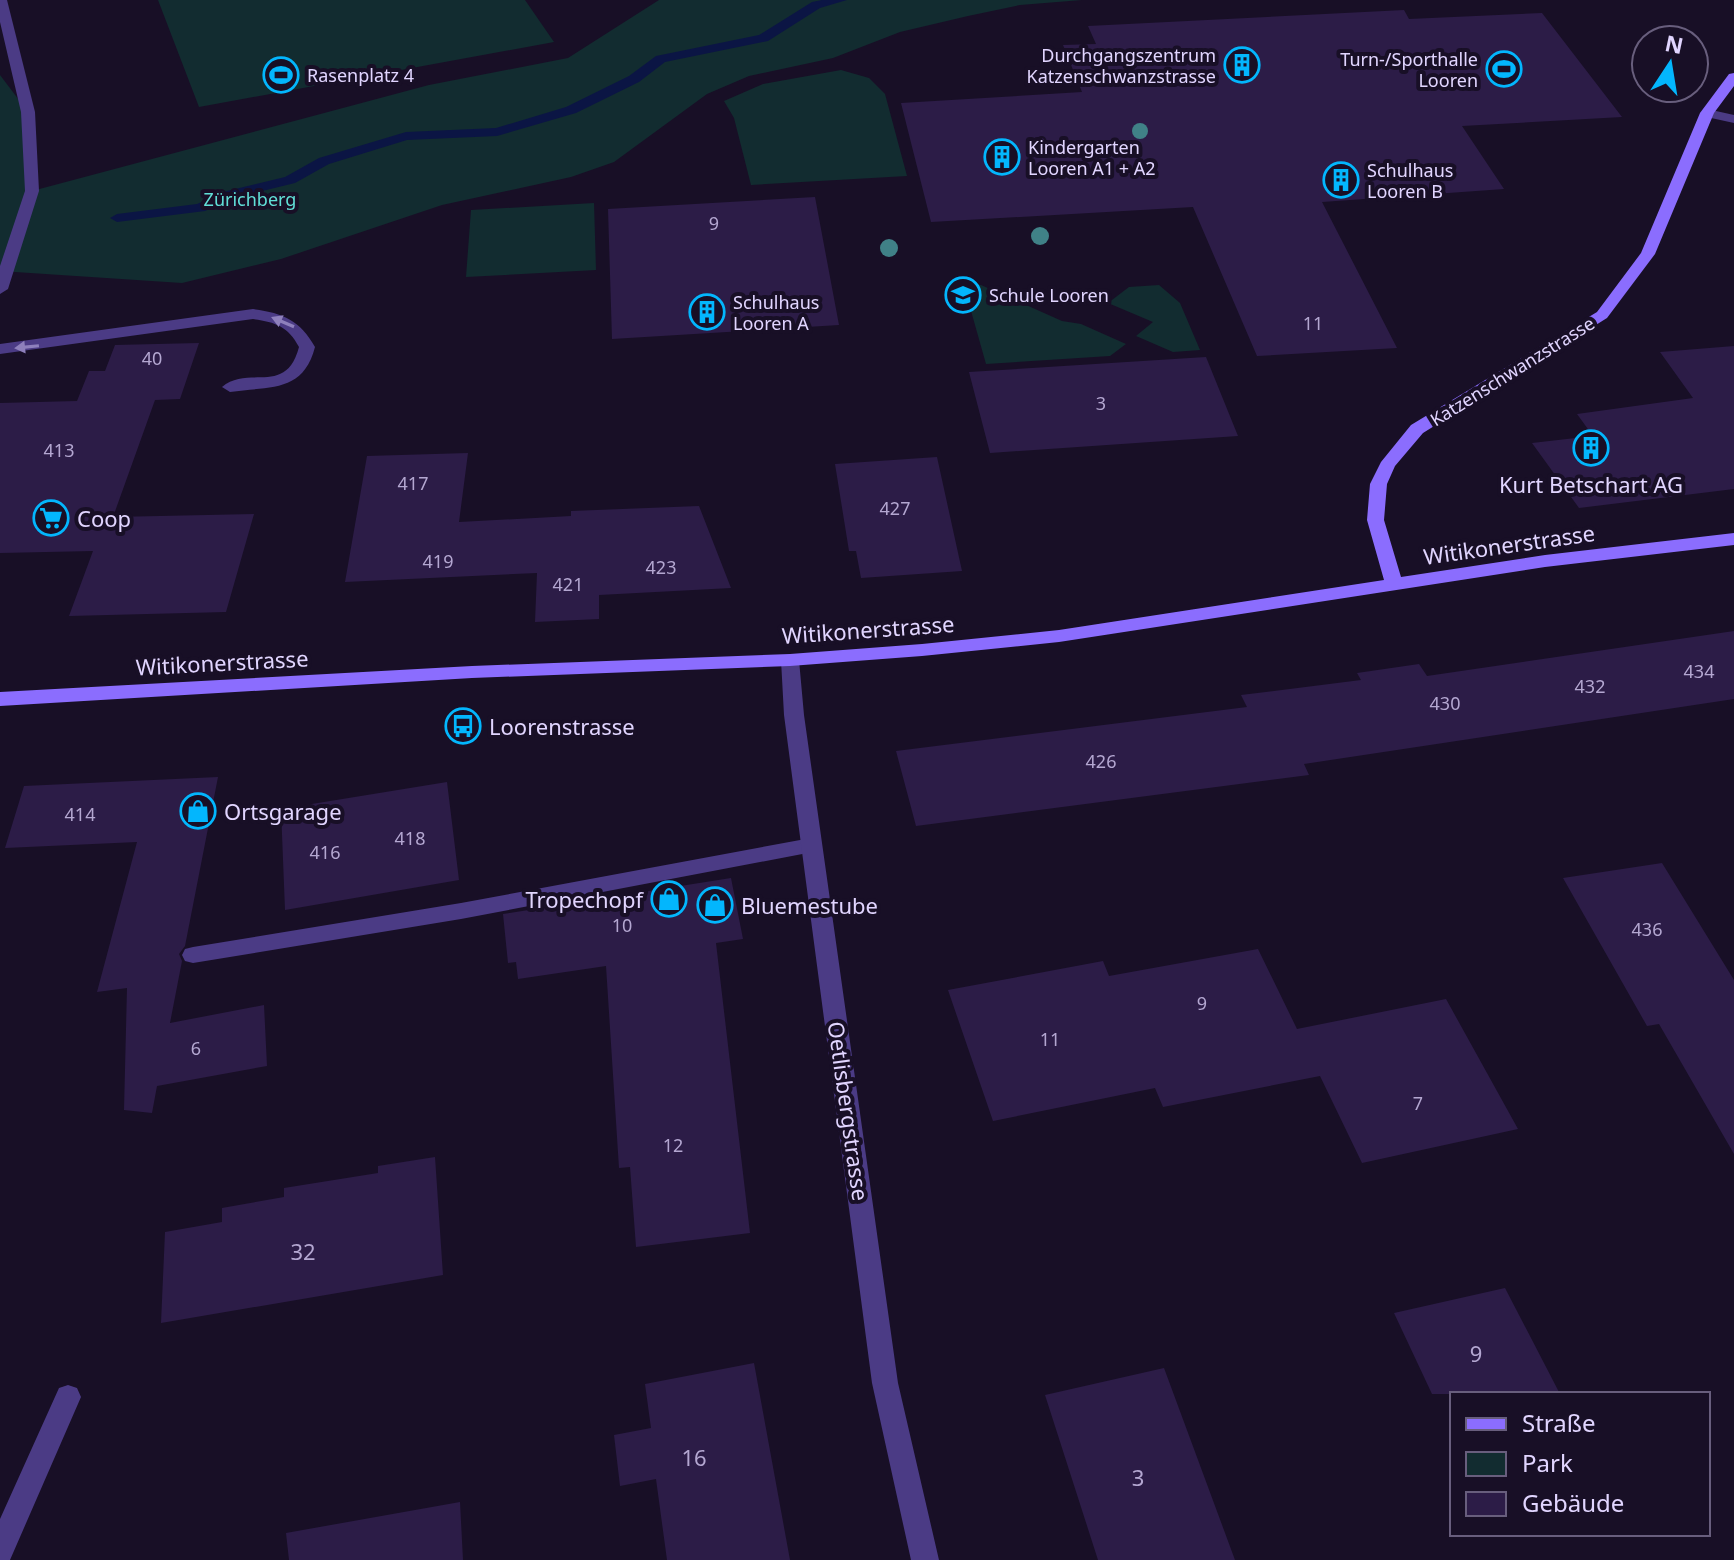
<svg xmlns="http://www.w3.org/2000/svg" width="1734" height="1560" viewBox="0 0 1734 1560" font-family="'Noto Sans',sans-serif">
<rect width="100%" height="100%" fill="#180f26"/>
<!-- green -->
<path fill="#122c30" d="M158 0H525L554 42 199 107Z
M659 0H1082L1020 5 968 16 900 32 833 58 749 76 707 94 614 162 571 177 442 205 281 259 182 283 0 271V75L28 112 32 191 429 85 568 58Z
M841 70 869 78 885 94 907 176 751 185 734 118 724 101 763 84Z
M594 203 596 270 466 277 471 210Z
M981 285 1062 321 1081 324 1126 344 1110 356 986 364 964 286Z
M1159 285 1180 303 1200 350 1173 352 1136 336 1153 322 1108 303 1129 287Z"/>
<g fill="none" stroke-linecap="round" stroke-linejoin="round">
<!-- stream -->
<path fill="#0b1544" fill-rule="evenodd" d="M822 0H847L820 8 768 41 665 62 639 82 576 113 497 136 407 140 329 164 295 183 237 197 205 211 117 222 110 218 117 214 197 204 227 191 285 177 319 158 406 132 496 128 566 107 629 76 656 56 759 35 812 2Z"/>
</g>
<!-- building -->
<path fill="#2c1c47" d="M1404 10 1409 19 1542 13 1622 117 1462 126 1504 189 1322 202 1397 348 1257 356 1193 207 931 222 901 103 1082 92 1063 45 1096 44 1088 26Z
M815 197 839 325 612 339 608 209Z
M199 343 180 399 155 400 113 517 254 514 226 612 69 616 93 551 0 553V403L77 401 89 371H105L115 345Z
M1734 346V489L1579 508 1532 443 1593 436 1577 414 1693 398 1660 352Z
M1206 357 1238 436 990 453 969 372Z
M468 453 459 522 571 516V511L699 506 731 588 599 595V619L535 622 537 573 345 582 367 456Z
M937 457 962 571 861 578 856 551H849L835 464Z
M1734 631V699L1304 764 1309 775 916 826 896 751 1247 707 1241 695 1361 680 1357 673 1419 664 1427 676Z
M218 777 185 946 179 954 182 961 170 1023 264 1005 267 1066 157 1086 152 1113 124 1110 127 988 97 992 137 842 5 848 24 786Z
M447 782 459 880 285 910 281 809Z
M1662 863 1734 980V1154L1659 1024 1647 1026 1563 878Z
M731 878 743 939 716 943 750 1233 636 1247 630 1167 619 1168 606 966 518 979 516 962 508 963 503 914Z
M1258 949 1297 1029 1446 999 1518 1129 1362 1163 1320 1076 1163 1107 1155 1088 993 1121 948 990 1103 961 1109 976Z
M435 1157 443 1275 161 1323 165 1232 222 1222V1208L284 1197V1188L378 1173V1166Z
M1505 1288 1560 1394H1432L1394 1313Z
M754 1363 790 1560H667L656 1479 620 1486 614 1435 651 1428 645 1384Z
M1164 1368 1235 1560H1098L1045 1395Z
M460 1502 463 1560H289L286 1533Z"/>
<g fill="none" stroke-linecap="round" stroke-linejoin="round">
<!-- lane -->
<path fill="#4b3b85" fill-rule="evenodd" d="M1707 109 1734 115V123L1702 116 1700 113Z
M253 309C283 313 300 320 315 347 303 393 270 386 230 392L222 387C248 364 286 397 299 347 288 326 275 322 253 319L0 354V344Z
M811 838 818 841 821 846 818 851 461 919 193 963 185 961 182 955 185 949 193 947 461 903Z
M68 1385 77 1388 81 1397 10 1560H0V1519L59 1388Z"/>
<!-- street -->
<path fill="#4b3b85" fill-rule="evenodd" d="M0 0H7L35 112 39 191 8 289 0 294V266L25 191 21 112 0 22Z
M790 654 799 660 804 715 898 1383 939 1560H911L872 1383 784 715 781 660Z"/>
<!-- secondary -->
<path fill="#8b6dfe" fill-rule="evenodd" d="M1734 73V86L1714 113 1655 254 1607 318 1423 433 1395 466 1387 484 1384 520 1401 577 1545 555 1734 533V545L1545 567 1059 642 922 656 790 666 472 678 0 706V692L472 666 790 654 922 644 1059 630 1384 580 1367 520 1370 484 1381 462 1411 425 1597 312 1641 253 1700 113 1729 74Z"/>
</g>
<!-- trees -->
<g fill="#408187">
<circle cx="1140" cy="131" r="8"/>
<circle cx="1040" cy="236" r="9"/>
<circle cx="889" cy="248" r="9"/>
</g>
<!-- one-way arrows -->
<defs><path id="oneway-solid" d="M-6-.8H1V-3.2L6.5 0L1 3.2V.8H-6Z" transform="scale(2)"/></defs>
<g fill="#8e80bc">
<use href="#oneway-solid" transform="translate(283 322) rotate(-157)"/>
<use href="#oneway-solid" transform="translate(27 347) rotate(174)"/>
</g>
<!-- icons -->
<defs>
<symbol id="building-ring" viewBox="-11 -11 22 22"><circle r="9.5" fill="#180f26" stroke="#03b6fd" stroke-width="1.5"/><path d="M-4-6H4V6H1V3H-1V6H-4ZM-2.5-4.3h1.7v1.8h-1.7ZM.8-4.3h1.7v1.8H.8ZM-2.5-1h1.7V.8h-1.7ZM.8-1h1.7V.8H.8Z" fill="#03b6fd"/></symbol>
<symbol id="stadium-ring" viewBox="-11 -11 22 22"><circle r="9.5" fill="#180f26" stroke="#03b6fd" stroke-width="1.5"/><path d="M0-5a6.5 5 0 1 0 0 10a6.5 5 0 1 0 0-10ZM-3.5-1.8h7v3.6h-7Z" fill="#03b6fd"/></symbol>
<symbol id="school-ring" viewBox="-11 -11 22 22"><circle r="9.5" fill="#180f26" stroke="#03b6fd" stroke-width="1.5"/><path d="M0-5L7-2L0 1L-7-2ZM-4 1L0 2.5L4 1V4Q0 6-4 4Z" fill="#03b6fd"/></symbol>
<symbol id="supermarket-ring" viewBox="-11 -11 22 22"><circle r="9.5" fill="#180f26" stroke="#03b6fd" stroke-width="1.5"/><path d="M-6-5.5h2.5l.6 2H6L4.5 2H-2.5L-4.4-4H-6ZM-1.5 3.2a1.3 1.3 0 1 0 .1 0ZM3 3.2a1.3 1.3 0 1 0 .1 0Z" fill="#03b6fd"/></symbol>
<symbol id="bus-ring" viewBox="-11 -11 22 22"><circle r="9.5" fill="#180f26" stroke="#03b6fd" stroke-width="1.5"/><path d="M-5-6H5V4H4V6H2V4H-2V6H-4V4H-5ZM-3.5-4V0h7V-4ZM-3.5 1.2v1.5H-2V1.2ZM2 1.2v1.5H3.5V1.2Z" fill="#03b6fd"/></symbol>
<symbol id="shop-ring" viewBox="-11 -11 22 22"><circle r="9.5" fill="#180f26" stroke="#03b6fd" stroke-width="1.5"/><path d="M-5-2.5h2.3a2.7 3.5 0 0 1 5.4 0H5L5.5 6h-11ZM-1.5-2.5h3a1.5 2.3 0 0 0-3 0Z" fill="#03b6fd"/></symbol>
</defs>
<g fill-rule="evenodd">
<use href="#building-ring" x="1222" y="45" width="40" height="40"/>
<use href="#stadium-ring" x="1484" y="49" width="40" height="40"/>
<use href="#stadium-ring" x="261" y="55" width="40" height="40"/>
<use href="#building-ring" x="982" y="137" width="40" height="40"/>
<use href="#building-ring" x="1321" y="160" width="40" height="40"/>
<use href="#school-ring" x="943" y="275" width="40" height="40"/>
<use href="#building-ring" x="687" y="292" width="40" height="40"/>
<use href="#building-ring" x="1571" y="428" width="40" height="40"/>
<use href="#supermarket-ring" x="31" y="498" width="40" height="40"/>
<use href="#bus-ring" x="443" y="706" width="40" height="40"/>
<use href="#shop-ring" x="178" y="791" width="40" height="40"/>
<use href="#shop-ring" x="649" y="879" width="40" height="40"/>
<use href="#shop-ring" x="695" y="885" width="40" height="40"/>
</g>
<g text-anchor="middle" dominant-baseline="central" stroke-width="8" stroke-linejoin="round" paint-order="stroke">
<!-- far-poi labels -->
<g font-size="18" fill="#e1d5ff" stroke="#180f26" text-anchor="start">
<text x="1216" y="55" text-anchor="end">Durchgangszentrum<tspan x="1216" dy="21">Katzenschwanzstrasse</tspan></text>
<text x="1478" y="59" text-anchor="end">Turn-/Sporthalle<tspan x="1478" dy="21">Looren</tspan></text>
<text x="307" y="75">Rasenplatz 4</text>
<text x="1028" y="147">Kindergarten<tspan x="1028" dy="21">Looren A1 + A2</tspan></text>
<text x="1367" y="170">Schulhaus<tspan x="1367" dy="21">Looren B</tspan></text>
<text x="989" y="295">Schule Looren</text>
<text x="733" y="302">Schulhaus<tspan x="733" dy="21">Looren A</tspan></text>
</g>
<!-- far-park labels -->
<g font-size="18" fill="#61dfd7" stroke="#180f26">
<text x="250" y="199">Zürichberg</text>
</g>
<!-- number labels -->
<g font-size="18" fill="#b4a7d1">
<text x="714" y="223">9</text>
<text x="1313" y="323">11</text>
<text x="152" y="358">40</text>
<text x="1101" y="403">3</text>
<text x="59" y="450">413</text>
<text x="413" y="483">417</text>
<text x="895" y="508">427</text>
<text x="438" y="561">419</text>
<text x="661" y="567">423</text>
<text x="568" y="584">421</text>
<text x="1699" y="671">434</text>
<text x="1590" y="686">432</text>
<text x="1445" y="703">430</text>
<text x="1101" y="761">426</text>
<text x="80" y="814">414</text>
<text x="410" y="838">418</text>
<text x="325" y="852">416</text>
<text x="622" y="925">10</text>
<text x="1647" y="929">436</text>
<text x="1202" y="1003">9</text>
<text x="1050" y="1039">11</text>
<text x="196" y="1048">6</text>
<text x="1418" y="1103">7</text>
<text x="673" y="1145">12</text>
</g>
<!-- far-street labels -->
<g font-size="18" fill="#e1d5ff" stroke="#180f26">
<text transform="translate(1512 371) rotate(-32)">Katzenschwanzstrasse</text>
</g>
<!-- poi labels -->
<g font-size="22" fill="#e1d5ff" stroke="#180f26" text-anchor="start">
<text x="1591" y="484" text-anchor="middle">Kurt Betschart AG</text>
<text x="77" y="518">Coop</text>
<text x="489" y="726">Loorenstrasse</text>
<text x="224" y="811">Ortsgarage</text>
<text x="643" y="899" text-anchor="end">Tropechopf</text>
<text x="741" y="905">Bluemestube</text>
</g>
<!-- street labels -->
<g font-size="22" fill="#e1d5ff" stroke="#180f26">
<text transform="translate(1509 544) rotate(-8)">Witikonerstrasse</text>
<text transform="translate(868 629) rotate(-4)">Witikonerstrasse</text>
<text transform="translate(222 662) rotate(-3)">Witikonerstrasse</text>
<text transform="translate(849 1111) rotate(82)">Oetlisbergstrasse</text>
</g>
<!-- near-number labels -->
<g font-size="22" fill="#b4a7d1">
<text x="303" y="1251">32</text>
<text x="1476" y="1353">9</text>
<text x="694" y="1457">16</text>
<text x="1138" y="1477">3</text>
</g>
</g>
<!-- legend -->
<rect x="1450" y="1392" width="260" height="144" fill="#180f26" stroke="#685e7d" stroke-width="2"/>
<rect x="1466" y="1418" width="40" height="12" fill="#8b6dfe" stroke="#685e7d" stroke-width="2"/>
<text x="1522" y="1432" font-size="24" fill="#e1d5ff">Straße</text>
<rect x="1466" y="1452" width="40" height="24" fill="#122c30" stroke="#685e7d" stroke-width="2"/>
<text x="1522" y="1472" font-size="24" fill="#e1d5ff">Park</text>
<rect x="1466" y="1492" width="40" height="24" fill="#2c1c47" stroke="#685e7d" stroke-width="2"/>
<text x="1522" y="1512" font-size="24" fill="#e1d5ff">Gebäude</text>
<!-- north arrow -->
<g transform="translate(1670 64) rotate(12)"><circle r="38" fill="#180f26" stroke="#685e7d" stroke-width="2"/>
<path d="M0-6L14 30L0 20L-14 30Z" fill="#03b6fd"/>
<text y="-12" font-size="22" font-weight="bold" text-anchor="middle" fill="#e1d5ff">N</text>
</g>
</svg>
